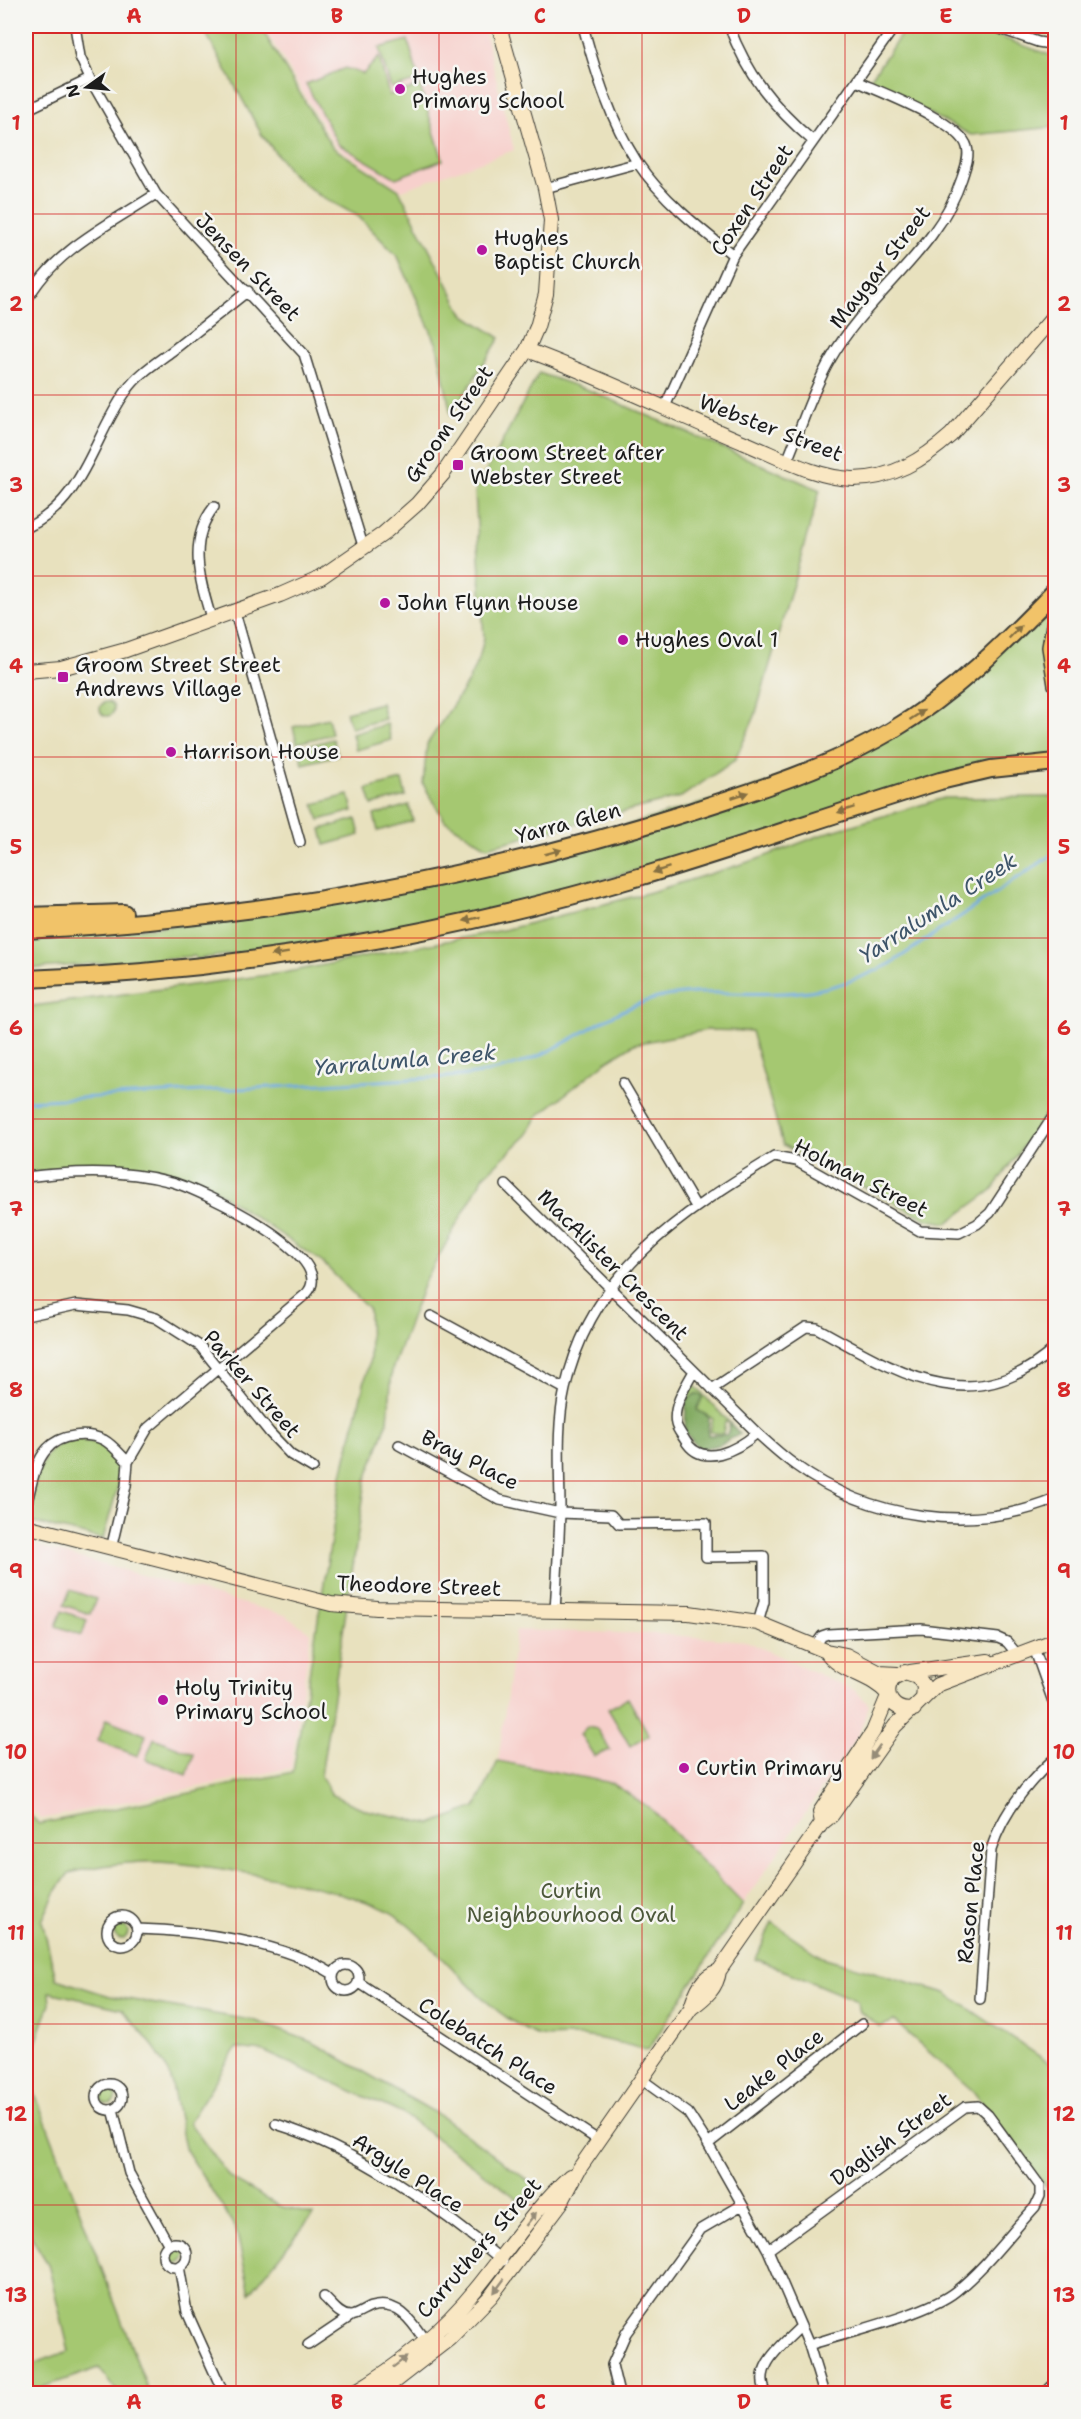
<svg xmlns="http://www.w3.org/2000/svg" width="1081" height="2419" viewBox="0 0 1081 2419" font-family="'Shantell Sans',sans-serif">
<rect width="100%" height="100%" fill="#f6f6f2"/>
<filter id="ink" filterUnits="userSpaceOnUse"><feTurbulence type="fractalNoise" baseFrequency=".0167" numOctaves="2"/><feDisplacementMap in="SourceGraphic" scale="12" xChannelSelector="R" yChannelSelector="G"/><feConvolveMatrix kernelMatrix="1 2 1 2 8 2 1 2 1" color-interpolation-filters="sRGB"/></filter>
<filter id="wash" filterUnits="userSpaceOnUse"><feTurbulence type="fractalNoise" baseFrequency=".008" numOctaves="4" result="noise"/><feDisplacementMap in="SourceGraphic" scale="24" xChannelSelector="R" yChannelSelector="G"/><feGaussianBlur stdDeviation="1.35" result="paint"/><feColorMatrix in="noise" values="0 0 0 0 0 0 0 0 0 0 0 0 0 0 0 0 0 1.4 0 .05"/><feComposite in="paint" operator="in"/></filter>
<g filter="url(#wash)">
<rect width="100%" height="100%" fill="#e8e1be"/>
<!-- built -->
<path fill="#f7d0cc" d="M263 26H483L514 150 402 190 335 146Z
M26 1543 285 1615 311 1633 291 1768 41 1819 26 1805Z
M516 1630 657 1634 746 1641 856 1691 869 1705 859 1734 743 1904 650 1808 612 1783 498 1761Z"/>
<!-- green -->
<path fill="#a5c871" stroke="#607246" stroke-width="1.5" d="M202 26H260L332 147 399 190 463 314 500 338 451 415 437 345 398 257 358 216 317 194 291 173 262 135Z
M907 26H970L1055 57V127L971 135 868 82Z
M408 40 419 80 391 88 379 48Z
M379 57 389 95 420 86 443 160 396 178 338 144 306 84 345 68 363 74Z
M539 373 591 391 820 490 755 716 735 760 681 797 487 847 445 821 423 784 427 744 468 682 480 655 484 638 475 492Z
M1055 600 1052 615V683L1055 693V756L506 906 326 942 196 959 195 956 26 969V938L199 924 392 894 852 759Z
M100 709a7 7 0 1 1 14 0a7 7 0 1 1-14 0Z
M381 703 385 719 351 728 346 712Z
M328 718 332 734 297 743 293 727Z
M387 724 391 740 356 750 352 734Z
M333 739 338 755 303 764 299 748Z
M402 780 406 796 372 805 367 789Z
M349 795 353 811 319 820 314 804Z
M1055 797V1101L992 1190 947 1223 928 1220 783 1145 751 1031 707 1030 634 1044 607 1061 538 1116 527 1135 484 1176 424 1283 392 1370 388 1421 366 1480 321 1776 332 1795 366 1810 431 1824 476 1807 498 1761 612 1783 650 1808 743 1904 648 2050C626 2045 604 2038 581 2036 567 2035 544 2040 532 2033 478 2006 445 1953 398 1917 363 1889 189 1859 141 1862 117 1863 93 1867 69 1873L55 1893 42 1921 56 1979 110 1996 256 2021 314 2043 439 2115 538 2188 526 2205 403 2114 263 2051 236 2048 189 2122 230 2178 279 2206 313 2215 250 2293 236 2229 185 2148 170 2075 154 2047 122 2009 49 1992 50 2004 26 2070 149 2393H118L99 2368 26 2393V2366L69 2351 48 2264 26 2228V1811L39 1824 293 1772 341 1479 370 1359 369 1310 323 1263 200 1180 97 1165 26 1174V1007L283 973 508 929 651 892 758 859 829 832 944 798Z
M409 805 413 821 378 831 374 815Z
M356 819 360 835 325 845 321 829Z
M695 1386 730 1423 725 1422 723 1434 710 1432 713 1419 697 1410 695 1394 686 1402 689 1388Z
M77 1439 102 1444 126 1458 103 1539 26 1521C31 1502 38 1462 51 1450 59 1443 68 1441 77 1439Z
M70 1590 96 1599 90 1614 64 1605Z
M62 1611 87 1620 82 1635 56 1626Z
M628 1698 649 1735 630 1746 608 1709Z
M106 1719 146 1735 138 1756 98 1741Z
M587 1727 597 1729 610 1750 594 1756 580 1734Z
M154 1738 194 1754 187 1775 146 1759Z
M772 1922 822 1957 946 1993 1055 2067V2199L973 2091 894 2021 880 2027 860 2012 857 2001 756 1959Z
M114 1932a7 7 0 1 1 14 0a7 7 0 1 1-14 0Z
M100 2096a8 8 0 1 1 16 0a8 8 0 1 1-16 0Z
M167 2255a9 9 0 1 1 18 0a9 9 0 1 1-18 0Z"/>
<!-- forest -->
<path fill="#84ac63" stroke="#506440" stroke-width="1.5" d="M695 1394 703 1396 697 1410 709 1417 708 1435H727L730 1423 740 1434 719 1445 699 1449 685 1432 686 1402Z"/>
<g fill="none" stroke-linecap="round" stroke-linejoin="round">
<!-- stream -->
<path stroke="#70aae0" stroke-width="3" d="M26 1101 447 1077C476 1075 504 1071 531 1059 572 1043 607 1013 650 1000 702 985 756 999 809 991 838 987 864 977 890 964L1056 852"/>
</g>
</g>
<g filter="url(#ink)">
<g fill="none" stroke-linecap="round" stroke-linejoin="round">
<defs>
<path id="street" d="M75 26 80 57 90 79 156 194 304 354 364 549
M583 26C596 73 610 120 637 162 662 199 699 228 733 255
M729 26C747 74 774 108 813 141
M992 26 1038 42 1056 45
M26 110 90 79
M545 188 638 163
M26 302C52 251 110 224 156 194
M664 409 733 255 895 26
M787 461C801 428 812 391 830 360 867 294 938 252 962 178 965 168 970 157 967 147 961 122 880 92 856 81
M26 528C85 501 92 438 127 390 138 374 156 363 172 351 197 331 223 311 248 291
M235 612 300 842
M211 618C200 581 187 541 214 507
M623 1083 695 1205
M26 1177C74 1171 125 1169 172 1182 200 1190 343 1257 306 1294L148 1428 128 1462 126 1486 111 1549
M506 1185 757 1433C769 1444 782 1456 795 1465 869 1519 971 1534 1056 1499
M26 1316 76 1305 128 1310 156 1318 200 1346 270 1433 291 1455 313 1468
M431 1316 565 1389
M694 1371C686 1385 672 1407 676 1424 677 1429 682 1435 685 1440 702 1469 737 1450 757 1433
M712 1389 806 1327 817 1328C897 1372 973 1423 1056 1347
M399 1445 500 1500 560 1513 611 1515 619 1524 706 1523V1557L764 1556V1602L758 1623
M26 1506C31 1488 34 1463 47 1449 60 1434 87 1432 104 1440 113 1445 121 1455 128 1462
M555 1611C557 1578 559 1544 560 1511 560 1471 556 1428 565 1389 591 1271 679 1215 774 1157L796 1161 920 1231 959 1233 977 1224 990 1213 1056 1112
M814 1647 822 1636 828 1634 921 1629 998 1638 1007 1642 1017 1654
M1034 1648 1056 1710
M107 1931a15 15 0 1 1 30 0a15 15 0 1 1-30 0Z
M137 1929C199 1931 280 1941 333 1974
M333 1978a13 13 0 1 1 26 0a13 13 0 1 1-26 0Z
M358 1982 598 2140
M980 1999 991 1850C1002 1814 1028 1782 1056 1757
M641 2079 688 2113 708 2144 768 2250 809 2345 824 2394
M96 2097a13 13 0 1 1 26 0a13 13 0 1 1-26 0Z
M113 2109 129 2173 169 2245
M276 2124C355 2148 440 2208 503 2261
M708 2144 862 2024
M163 2255a12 12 0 1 1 24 0a12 12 0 1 1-24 0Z
M768 2250 965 2107 978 2106 988 2115 1040 2186V2196L1035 2207C1010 2234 985 2268 956 2291 928 2314 846 2333 809 2345
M179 2266 187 2312 224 2394
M324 2297C331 2303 339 2316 350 2316 356 2316 365 2309 371 2307 400 2299 414 2325 428 2345
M308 2345 351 2316
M619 2394 612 2365 626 2333 701 2229 742 2205
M767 2394C751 2367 784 2344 801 2326
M1044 2394 1056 2382"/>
<path id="secondary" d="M527 350C601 377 673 413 745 443 779 457 816 478 853 479 892 479 923 460 951 435L1056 314
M26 671 61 668 126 650 280 595 321 577 383 534 417 504 443 474 527 350 537 327 546 294 551 220 545 188 499 26
M26 1526 331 1604 377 1608 689 1613 758 1623 826 1651 846 1655 880 1673 897 1674
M826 1651C840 1673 871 1674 888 1694
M910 1672 988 1661
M914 1709C894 1713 881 1695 893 1678L905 1672 917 1676 924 1686 923 1699
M822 1823 820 1812 873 1732 888 1696
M691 2008C705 1998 717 1988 719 1971L822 1823 832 1815 895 1726 937 1685 1056 1640
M351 2394C398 2367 442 2331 477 2288 507 2251 534 2209 570 2176
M378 2394 449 2339 491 2296 561 2203 579 2169 691 2008C696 1991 702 1976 719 1971"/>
<path id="primary" d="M1056 614 1050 647 1056 685"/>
<path id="highway" d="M26 916 124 913
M26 930C249 919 475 880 689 812 758 790 828 768 891 731 954 694 1005 643 1056 590
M26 979C231 972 441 935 639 877 740 847 839 812 940 781L991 769 1056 762"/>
</defs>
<!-- street casing -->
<use href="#street" stroke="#3b3a34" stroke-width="12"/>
<!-- secondary casing -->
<use href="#secondary" stroke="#3b3a34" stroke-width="16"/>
<!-- primary casing -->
<use href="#primary" stroke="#3b3a34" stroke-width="18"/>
<!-- highway casing -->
<use href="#highway" stroke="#3b3a34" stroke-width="20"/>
<!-- street -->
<use href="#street" stroke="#fff" stroke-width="9"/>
<!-- secondary -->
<use href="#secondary" stroke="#f9e7c3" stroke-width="14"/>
<!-- primary -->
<use href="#primary" stroke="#f1c369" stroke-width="15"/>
<!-- highway -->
<use href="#highway" stroke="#f1c369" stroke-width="16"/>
</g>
<!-- one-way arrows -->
<defs><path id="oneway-solid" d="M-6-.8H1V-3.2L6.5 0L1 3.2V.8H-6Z" transform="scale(1.5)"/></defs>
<g fill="#867042">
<use href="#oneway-solid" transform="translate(1015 632) rotate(-46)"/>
<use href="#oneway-solid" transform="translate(917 715) rotate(-33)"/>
<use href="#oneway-solid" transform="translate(740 795) rotate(-19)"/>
<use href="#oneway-solid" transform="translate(846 810) rotate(162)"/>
<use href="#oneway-solid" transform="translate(553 852) rotate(-15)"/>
<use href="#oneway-solid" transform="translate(661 870) rotate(162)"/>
<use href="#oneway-solid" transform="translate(472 919) rotate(167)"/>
<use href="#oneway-solid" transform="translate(280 954) rotate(171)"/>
</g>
<g fill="#968c78">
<use href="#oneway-solid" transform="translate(875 1752) rotate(125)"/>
<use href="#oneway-solid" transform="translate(531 2219) rotate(-52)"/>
<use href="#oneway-solid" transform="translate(499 2286) rotate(127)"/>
<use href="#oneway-solid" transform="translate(400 2362) rotate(-37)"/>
</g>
</g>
<!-- grid -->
<path fill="none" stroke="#d62828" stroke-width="1.5" stroke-opacity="0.55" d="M236 26V2394M439 26V2394M642 26V2394M845 26V2394M26 214H1056M26 395H1056M26 576H1056M26 757H1056M26 938H1056M26 1119H1056M26 1300H1056M26 1481H1056M26 1662H1056M26 1843H1056M26 2024H1056M26 2205H1056"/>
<!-- markers -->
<g fill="#b5179e" stroke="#f6f6f2" stroke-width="2">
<circle cx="400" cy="89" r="6"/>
<circle cx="482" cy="250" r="6"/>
<rect x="452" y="459" width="12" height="12" rx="3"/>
<circle cx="385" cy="603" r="6"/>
<circle cx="623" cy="640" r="6"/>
<rect x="57" y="671" width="12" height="12" rx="3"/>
<circle cx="171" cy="752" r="6"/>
<circle cx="163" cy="1700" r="6"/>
<circle cx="684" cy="1768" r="6"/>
</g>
<g text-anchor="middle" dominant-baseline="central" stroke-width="5" stroke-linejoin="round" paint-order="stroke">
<!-- poi labels -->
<g font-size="21" fill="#1c1c1c" stroke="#f6f6f2" text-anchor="start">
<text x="412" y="77">Hughes<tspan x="412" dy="24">Primary School</tspan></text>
<text x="494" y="238">Hughes<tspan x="494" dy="24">Baptist Church</tspan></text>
<text x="470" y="453">Groom Street after<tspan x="470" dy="24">Webster Street</tspan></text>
<text x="397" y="603">John Flynn House</text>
<text x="635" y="640">Hughes Oval 1</text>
<text x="75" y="665">Groom Street Street<tspan x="75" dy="24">Andrews Village</tspan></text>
<text x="183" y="752">Harrison House</text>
<text x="175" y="1688">Holy Trinity<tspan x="175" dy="24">Primary School</tspan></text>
<text x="696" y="1768">Curtin Primary</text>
</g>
<!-- street labels -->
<g font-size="21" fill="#1c1c1c" stroke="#f6f6f2">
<text transform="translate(752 200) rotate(-56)">Coxen Street</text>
<text transform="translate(248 267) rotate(46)">Jensen Street</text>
<text transform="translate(880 267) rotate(-52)">Maygar Street</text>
<text transform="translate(449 424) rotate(-55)">Groom Street</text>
<text transform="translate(771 428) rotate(21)">Webster Street</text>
<text transform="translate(568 823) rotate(-15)">Yarra Glen</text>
<text transform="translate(861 1178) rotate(27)">Holman Street</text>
<text transform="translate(613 1265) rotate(45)">MacAlister Crescent</text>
<text transform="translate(252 1384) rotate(49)">Parker Street</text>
<text transform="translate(470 1460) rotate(27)">Bray Place</text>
<text transform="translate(419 1586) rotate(2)">Theodore Street</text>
<text transform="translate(971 1902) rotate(-84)">Rason Place</text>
<text transform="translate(488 2046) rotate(33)">Colebatch Place</text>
<text transform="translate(774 2070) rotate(-38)">Leake Place</text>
<text transform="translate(891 2139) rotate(-36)">Daglish Street</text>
<text transform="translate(408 2173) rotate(33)">Argyle Place</text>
<text transform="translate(479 2248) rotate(-49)">Carruthers Street</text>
</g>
<!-- park labels -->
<g font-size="21" fill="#4c583a" stroke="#f6f6f2">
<text x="571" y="1891">Curtin<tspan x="571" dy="24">Neighbourhood Oval</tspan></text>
</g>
<!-- water labels -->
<g font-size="22" font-style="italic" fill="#3e556a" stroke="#f6f6f2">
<text transform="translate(938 908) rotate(-33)">Yarralumla Creek</text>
<text transform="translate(405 1060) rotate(-5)">Yarralumla Creek</text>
</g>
</g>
<!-- margin -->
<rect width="1081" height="2419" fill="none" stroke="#f6f6f2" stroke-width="66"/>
<!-- north arrow -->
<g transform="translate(87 87) rotate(255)" stroke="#f6f6f2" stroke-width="4.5" paint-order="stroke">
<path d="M0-4.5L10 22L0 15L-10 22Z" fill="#1c1c1c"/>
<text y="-9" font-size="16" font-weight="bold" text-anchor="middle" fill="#1c1c1c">N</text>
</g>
<rect x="33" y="33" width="1015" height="2353" fill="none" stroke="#d62828" stroke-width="2"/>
<g font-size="20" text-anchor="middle" font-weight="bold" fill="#d62828">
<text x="134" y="23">A</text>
<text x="337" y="23">B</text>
<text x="540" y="23">C</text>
<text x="744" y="23">D</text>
<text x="946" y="23">E</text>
<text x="16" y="130">1</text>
<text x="1064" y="130">1</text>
<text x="16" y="311">2</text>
<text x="1064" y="311">2</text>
<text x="16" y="492">3</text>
<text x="1064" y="492">3</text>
<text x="16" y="673">4</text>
<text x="1064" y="673">4</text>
<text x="16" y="854">5</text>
<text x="1064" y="854">5</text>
<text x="16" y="1035">6</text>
<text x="1064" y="1035">6</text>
<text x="16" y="1216">7</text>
<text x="1064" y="1216">7</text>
<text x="16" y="1397">8</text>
<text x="1064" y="1397">8</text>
<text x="16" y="1578">9</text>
<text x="1064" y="1578">9</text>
<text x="16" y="1759">10</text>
<text x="1064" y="1759">10</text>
<text x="16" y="1940">11</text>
<text x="1064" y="1940">11</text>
<text x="16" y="2121">12</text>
<text x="1064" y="2121">12</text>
<text x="16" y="2302">13</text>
<text x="1064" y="2302">13</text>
<text x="134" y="2409">A</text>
<text x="337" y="2409">B</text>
<text x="540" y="2409">C</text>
<text x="744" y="2409">D</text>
<text x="946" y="2409">E</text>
</g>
</svg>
